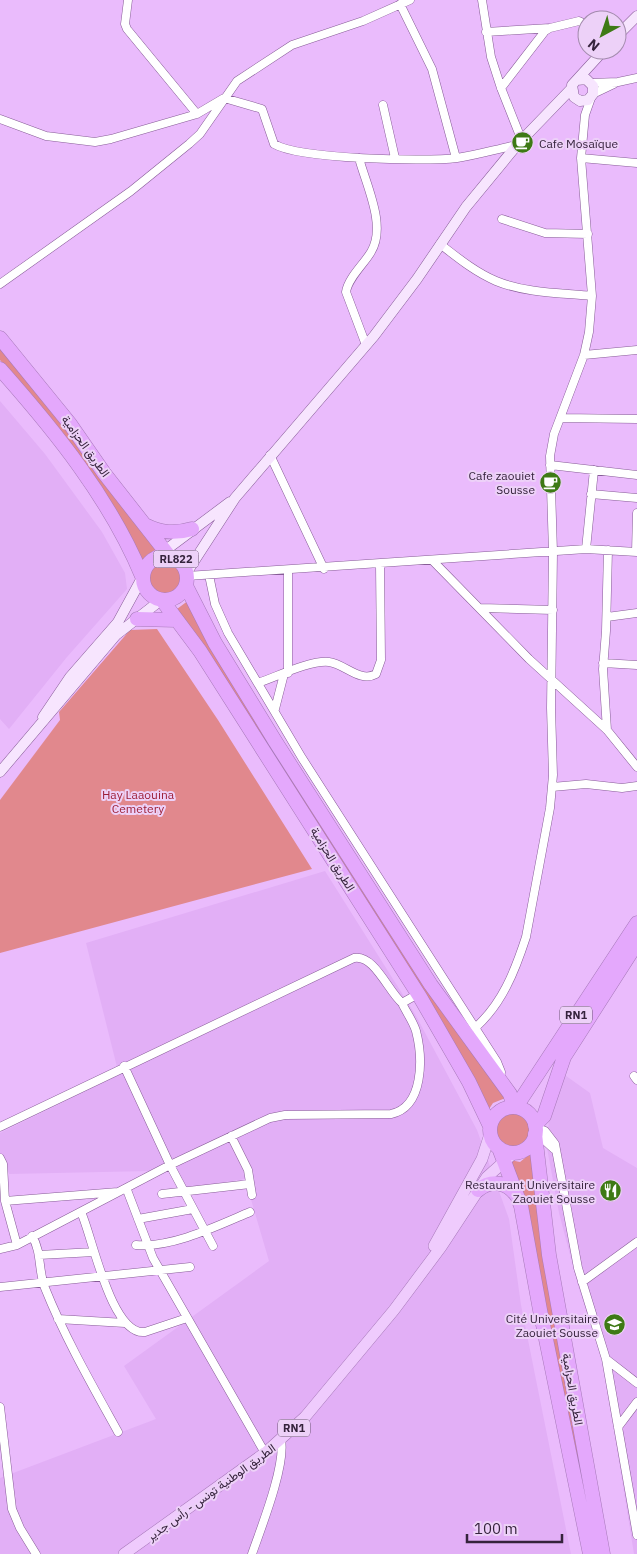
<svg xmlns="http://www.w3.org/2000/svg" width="637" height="1554" viewBox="0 0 637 1554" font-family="'IBM Plex Sans',Vazirmatn,sans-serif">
<rect width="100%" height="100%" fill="#eabbfc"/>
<!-- built -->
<path fill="#e2aff6" d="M0 401 45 454 102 532 125 573 127 589 67 657 9 729 0 719Z
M325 871 415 1014 477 1130 509 1219 521 1305 571 1554H0V1478L156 1419 124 1366 269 1261 245 1179 186 1188 171 1161 150 1171 9 1174 0 1153V1133L119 1075 86 943Z
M562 1073 590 1093 603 1148 637 1168V1554H634L603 1362 579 1289 559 1213 547 1148 550 1101Z"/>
<!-- green -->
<path fill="#e1888d" d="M0 342 160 547 147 555 140 562 34 401 0 360Z
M146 579a18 18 0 1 1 36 0a18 18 0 1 1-36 0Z
M189 600 192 611 206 640 345 858 508 1097 493 1103 487 1112 173 612Z
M157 629 218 720 312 869 0 953V800L60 720 59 712 130 630Z
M496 1130a17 17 0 1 1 34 0a17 17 0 1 1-34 0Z
M536 1149 563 1369 587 1496 593 1543 564 1393 510 1160 520 1162Z"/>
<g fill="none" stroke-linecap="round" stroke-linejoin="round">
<defs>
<path id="street" d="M128 0 125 24 127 29 197 114
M482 0 491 57 501 88 522 141
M400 4 432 69 456 158
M486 32 550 28
M591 83 618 82 637 78
M501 88 545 31 550 28 579 21 587 25
M593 94 614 84
M383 105 395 158
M0 119 46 136 95 142 111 139 197 114 224 98 262 109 274 144C299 159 425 162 457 158 477 155 497 149 517 145
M359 158C366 185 387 226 371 252 364 264 348 278 346 292L366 345
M581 158 637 163
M502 219 545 233 588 234
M440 244C458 258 475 272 496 281 525 293 561 293 592 296
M0 284 131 191 189 144 200 134 237 81 292 45 363 21 410 0
M584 355 637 350
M561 418 637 419
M270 455 324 569
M550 465 637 475
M591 494 637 498
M586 549 594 470
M636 552 637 513
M432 560 529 659 607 730 637 767
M288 570V673
M209 575 215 604 228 633 302 758 497 1062 501 1072 500 1078
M187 576 586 549 637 552
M480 608 553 610
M607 617 637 613
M603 663 637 665
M258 683C276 677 310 660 329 662 345 664 360 683 376 674L381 660 380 565
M275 709 284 674
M607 730 603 669 606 631 608 550
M552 787 586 784 622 788 637 786
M475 1028C502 1004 515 971 526 937L550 808 553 775 551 708 553 552 550 456 554 434 584 355 589 332 592 296 581 158 585 115 591 98
M124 1066 170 1165 213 1246
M634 1076 637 1080
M0 1127 354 958C374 954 388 991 402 1003L418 994
M535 1127 545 1131 555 1144 578 1268 606 1359 637 1535
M535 1132 554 1149
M231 1136 248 1170 252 1195
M0 1158 3 1164 5 1201 17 1245
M127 1190 153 1258 265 1453
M162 1194 250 1184
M5 1201 118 1192
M81 1212C92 1235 111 1336 145 1332L187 1318
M138 1219 193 1209
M32 1236C42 1252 38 1271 45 1288 65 1338 92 1385 118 1432
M136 1245C172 1248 217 1226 250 1212
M0 1249 17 1245 170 1165 270 1118 285 1115 391 1114C424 1107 423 1058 416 1031 413 1021 406 1012 402 1003
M39 1255 94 1252
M582 1282 637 1242
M0 1287 190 1267
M58 1319 125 1323
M606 1359 637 1383
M0 1407 12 1509 20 1528 36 1554
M618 1427 637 1402
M252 1554C261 1528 286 1465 281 1440"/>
<path id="secondary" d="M617 36 637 16
M577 80 586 79 593 86V94L588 100 580 101 574 97 572 85 604 50
M155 558 230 502
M187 572 235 498 374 336 417 279 466 207 517 145 571 89
M43 717 70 677 118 622 142 578
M0 772 116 635 161 600"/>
<path id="primary" d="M434 1246 482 1159 490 1134
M124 1554 265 1453 305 1417 394 1310 441 1247 487 1177 515 1152"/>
<path id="highway" d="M0 338 70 424 104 473 169 556
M0 369C55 431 110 499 142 576
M145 525C161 533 175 534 192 529
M143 578a22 22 0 1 1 44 0a22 22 0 1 1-44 0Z
M186 586 215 643 275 741 431 985 510 1094 514 1107
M162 600 200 651 420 997 469 1082 490 1126
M137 619 176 620
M516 1107 637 923
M490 1130a23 23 0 1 1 46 0a23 23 0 1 1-46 0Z
M535 1125 544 1116 564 1057 637 943
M535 1134 549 1255 603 1554
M499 1148 521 1206 540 1310 590 1554
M478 1190C492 1179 507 1182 517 1196"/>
</defs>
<!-- street casing -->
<use href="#street" stroke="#875c97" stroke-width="9"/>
<!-- secondary casing -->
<use href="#secondary" stroke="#875c97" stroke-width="11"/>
<!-- primary casing -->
<use href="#primary" stroke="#a779b9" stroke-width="12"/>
<!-- highway casing -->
<use href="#highway" stroke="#a779b9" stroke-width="15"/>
<!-- street -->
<use href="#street" stroke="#fff" stroke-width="8"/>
<!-- secondary -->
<use href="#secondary" stroke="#f7e5fe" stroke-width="10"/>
<!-- primary -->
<use href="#primary" stroke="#efcbfd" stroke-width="11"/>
<!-- highway -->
<use href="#highway" stroke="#e4a8fc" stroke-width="14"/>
</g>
<!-- icons -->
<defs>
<symbol id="cafe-disc" viewBox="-11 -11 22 22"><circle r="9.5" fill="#3e7a15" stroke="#edd1f8"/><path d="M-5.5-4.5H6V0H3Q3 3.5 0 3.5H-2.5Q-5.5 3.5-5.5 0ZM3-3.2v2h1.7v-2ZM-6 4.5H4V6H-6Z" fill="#fff"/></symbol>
<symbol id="restaurant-disc" viewBox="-11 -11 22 22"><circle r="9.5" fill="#3e7a15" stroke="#edd1f8"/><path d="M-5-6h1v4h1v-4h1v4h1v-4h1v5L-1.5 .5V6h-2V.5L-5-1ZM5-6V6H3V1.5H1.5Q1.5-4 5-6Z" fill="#fff"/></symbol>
<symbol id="university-disc" viewBox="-11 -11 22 22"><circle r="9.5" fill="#3e7a15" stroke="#edd1f8"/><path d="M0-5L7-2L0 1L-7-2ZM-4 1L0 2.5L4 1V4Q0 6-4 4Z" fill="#fff"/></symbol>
</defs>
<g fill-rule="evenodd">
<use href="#cafe-disc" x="510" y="130" width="25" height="25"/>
<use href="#cafe-disc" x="538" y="470" width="25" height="25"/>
<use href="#restaurant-disc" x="598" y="1178" width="25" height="25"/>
<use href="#university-disc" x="602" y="1312" width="25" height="25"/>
</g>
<g text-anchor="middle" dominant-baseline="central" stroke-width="4" stroke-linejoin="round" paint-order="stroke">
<!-- shield labels -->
<g fill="#edd1f8" stroke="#6c5774" stroke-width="1">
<rect x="153.5" y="550.5" width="45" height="17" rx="4"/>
<rect x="560" y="1006.5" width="32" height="17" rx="4"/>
<rect x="278" y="1419.5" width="32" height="17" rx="4"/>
</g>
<g font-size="11" font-weight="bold" fill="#35233c">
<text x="176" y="559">RL822</text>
<text x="576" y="1015">RN1</text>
<text x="294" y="1428">RN1</text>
</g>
<!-- poi labels -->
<g font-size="12" fill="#35233c" stroke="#edd1f8" text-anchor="end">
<text x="539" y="143" text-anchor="start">Cafe Mosaïque</text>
<text x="535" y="475">Cafe zaouiet<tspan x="535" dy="14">Sousse</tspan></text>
<text x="595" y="1184">Restaurant Universitaire<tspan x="595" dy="14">Zaouiet Sousse</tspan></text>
<text x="598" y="1318">Cité Universitaire<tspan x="598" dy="14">Zaouiet Sousse</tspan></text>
</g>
<!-- street labels -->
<g font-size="12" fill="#35233c" stroke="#edd1f8">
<text transform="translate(86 446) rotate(54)">الطريق الحزامية</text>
<text transform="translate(333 859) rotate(58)">الطريق الحزامية</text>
<text transform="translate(573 1389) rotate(80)">الطريق الحزامية</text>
<text transform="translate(211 1492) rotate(-36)">الطريق الوطنية تونس - رأس جدير</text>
</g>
<!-- park labels -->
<g font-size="12" fill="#9c1f37" stroke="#edd1f8">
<text x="138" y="794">Hay Laaouina<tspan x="138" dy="14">Cemetery</tspan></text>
</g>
</g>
<!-- north arrow -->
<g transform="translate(602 35) rotate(220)"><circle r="24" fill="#edd1f8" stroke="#a38bad"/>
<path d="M0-4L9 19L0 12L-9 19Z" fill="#3e7a15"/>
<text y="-8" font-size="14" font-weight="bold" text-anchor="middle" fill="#35233c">N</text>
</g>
<!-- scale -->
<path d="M467 1534v8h95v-8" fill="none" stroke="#35233c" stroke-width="2.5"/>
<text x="474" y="1534" font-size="15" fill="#35233c" stroke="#edd1f8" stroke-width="4" paint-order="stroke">100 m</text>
</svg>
